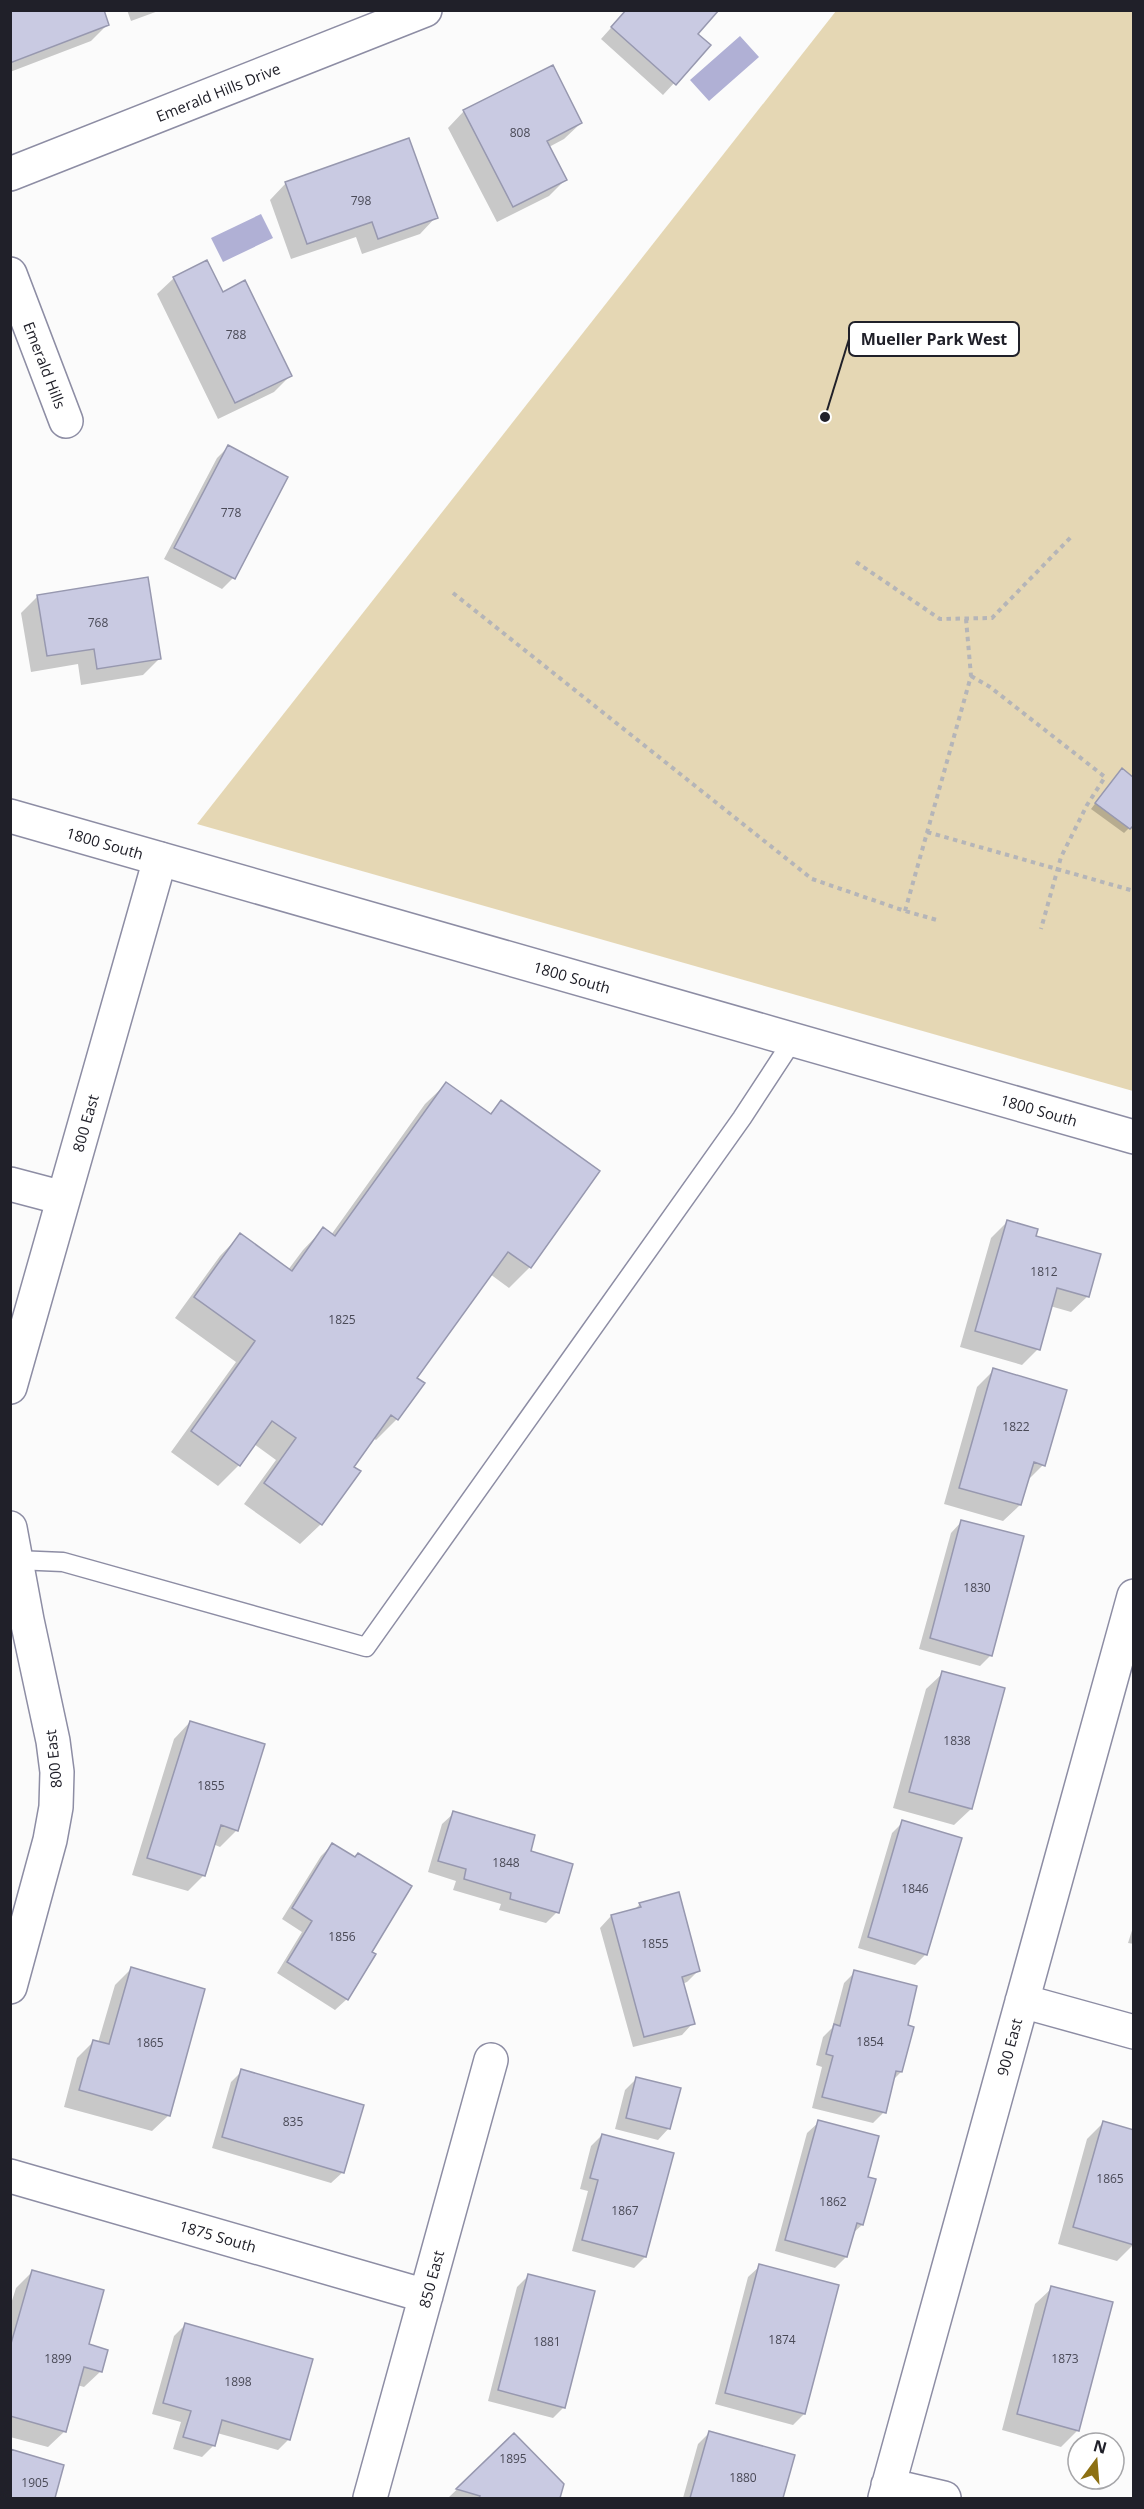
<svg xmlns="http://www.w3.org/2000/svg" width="1144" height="2509" viewBox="0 0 1144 2509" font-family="'Open Sans',sans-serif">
<rect width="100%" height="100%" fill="#fbfbfb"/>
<!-- green -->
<path fill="#e5d7b4" d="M836 11H1133V1091L197 824Z"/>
<!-- water -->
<path fill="#b0b0d5" d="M740 36 759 57 709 101 690 80Z
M261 214 273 238 223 262 211 238Z"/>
<!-- shadow -->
<path fill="#0003" d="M10 10 108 24 91 41 10 72Z
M127 10H161L131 21Z
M627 10 696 34 709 45 663 95 601 39Z
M464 111 581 123 564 139 549 147 565 180 549 196 497 222 448 128Z
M286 183 436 217 420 234 362 254 356 237 291 259 270 200Z
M174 278 222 294 290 376 274 392 218 419 157 294Z
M228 447 233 578 222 589 164 559 217 458Z
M37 597 159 659 143 675 81 685 78 664 31 672 21 613Z
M1116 776 1129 828 1124 833 1091 809Z
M446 1084 489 1115 502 1102 530 1267 509 1288 490 1274 415 1379 397 1419 376 1440 373 1438 352 1467 321 1524 300 1544 244 1504 276 1460 254 1444 239 1465 218 1486 171 1452 236 1362 175 1318 220 1256 240 1235 288 1270 303 1250 323 1229 331 1235 425 1104Z
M1007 1222 1034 1237 1088 1296 1071 1312 1050 1306 1038 1349 1022 1365 960 1347 991 1238Z
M994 1370 1043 1465 1027 1481 1020 1505 1003 1521 944 1504 977 1387Z
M962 1521 991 1655 980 1666 919 1649 951 1533Z
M943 1673 1003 1689 971 1809 954 1825 893 1808 926 1689Z
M190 1722 237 1830 220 1847 213 1844 204 1875 188 1891 132 1875 174 1739Z
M454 1813 529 1852 557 1912 546 1923 499 1910 501 1904 453 1890 456 1881 428 1872 442 1824Z
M903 1822 926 1954 915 1965 858 1948 892 1833Z
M332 1845 370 1952 347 1999 335 2010 277 1973 302 1932 282 1919 321 1856Z
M640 1904 698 1971 687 1982 682 1984 693 2023 682 2035 633 2047 600 1928 611 1916 634 1910Z
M1134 1924V1944L1128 1943Z
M131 1969 169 2115 152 2131 64 2107 77 2058 94 2041 98 2043 115 1985Z
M855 1972 906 2026 901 2072 893 2080 884 2112 873 2123 812 2108 822 2067 816 2065 823 2037 832 2028 844 1983Z
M242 2071 343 2172 331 2183 212 2148 231 2082Z
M636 2079 669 2128 658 2140 615 2129 625 2090Z
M819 2122 866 2178 862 2225 852 2234 846 2257 835 2268 775 2251 807 2133Z
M1103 2123 1134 2244 1117 2261 1058 2244 1087 2139Z
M602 2135 645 2257 634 2268 572 2251 588 2191 580 2189 591 2146Z
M760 2266 804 2414 793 2425 715 2404 748 2277Z
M32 2272 88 2345 101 2371 84 2387 77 2385 65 2431 48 2447 10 2437V2307L16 2288Z
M529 2275 564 2407 553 2418 488 2401 517 2287Z
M1052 2288 1078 2430 1061 2447 1002 2430 1035 2304Z
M185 2325 289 2439 278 2450 217 2433 213 2446 202 2457 173 2449 181 2422 152 2414 174 2336Z
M709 2433 793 2456 782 2498H683L698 2444Z
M514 2435 562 2484 558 2498H448Z
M10 2451 62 2466 53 2498H10Z"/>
<!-- building -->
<path fill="#c9cae2" stroke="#9798af" stroke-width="1.5" d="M10 10H104L109 25 10 63Z
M626 10H719L698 34 711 45 676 85 611 27Z
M553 65 582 123 547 141 567 180 513 207 463 110Z
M409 138 438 218 378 239 372 222 307 244 285 182Z
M207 260 223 292 245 280 292 376 235 403 173 277Z
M228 445 288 477 235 579 174 548Z
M148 577 161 659 97 669 94 649 47 656 37 595Z
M1122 768 1134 778V825L1130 829 1095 803Z
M446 1082 491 1114 501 1100 600 1171 531 1268 508 1252 417 1378 425 1383 398 1420 391 1415 354 1467 361 1471 322 1525 264 1483 296 1438 272 1421 240 1466 191 1431 255 1341 194 1297 240 1233 292 1271 323 1227 335 1236Z
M1007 1220 1038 1229 1036 1236 1101 1254 1089 1297 1057 1288 1040 1350 975 1331Z
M993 1368 1067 1390 1045 1466 1034 1462 1021 1505 959 1488Z
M961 1520 1024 1536 992 1656 930 1638Z
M942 1671 1005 1688 972 1809 909 1792Z
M190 1721 265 1744 238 1831 221 1825 205 1876 147 1858Z
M453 1811 535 1835 531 1851 573 1864 559 1913 510 1899 511 1893 464 1879 466 1869 438 1861Z
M902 1820 962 1838 927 1955 868 1937Z
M332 1843 355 1857 358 1853 412 1886 372 1952 376 1954 348 2000 287 1962 312 1921 292 1908Z
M679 1892 700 1971 682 1977 695 2024 644 2037 611 1915 641 1907 639 1903Z
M131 1967 205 1989 170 2116 79 2090 93 2040 109 2044Z
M854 1970 917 1986 908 2025 914 2027 902 2072 896 2071 886 2113 822 2097 833 2056 826 2054 834 2024 840 2026Z
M241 2069 364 2105 344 2173 222 2137Z
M636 2077 681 2088 670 2129 626 2118Z
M818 2120 879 2136 868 2177 876 2179 863 2225 857 2223 847 2257 785 2240Z
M1103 2121 1134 2130V2245L1073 2227Z
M602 2134 674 2153 646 2257 582 2240 598 2180 590 2178Z
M759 2264 839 2285 805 2414 725 2393Z
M32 2270 104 2290 89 2344 108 2350 102 2372 84 2367 66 2432 10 2416V2347Z
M528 2274 595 2291 565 2408 498 2390Z
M1051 2286 1113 2302 1079 2431 1017 2414Z
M185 2323 313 2359 290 2440 222 2420 215 2446 183 2437 191 2411 163 2403Z
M709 2431 795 2455 783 2498H690Z
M514 2433 564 2484 560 2498H479L480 2496 456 2489Z
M10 2449 64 2465 55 2498H10Z"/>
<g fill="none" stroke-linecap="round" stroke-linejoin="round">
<defs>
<path id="lane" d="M16 1560 63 1562 366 1647 742 1118 793 1040"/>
<path id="street" d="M10 174 425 10
M10 274 66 421
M10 1184 63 1198
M10 1387 160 859
M10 1528 27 1620 53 1741 57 1772 56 1807 50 1840 10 1987
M1022 2001 1134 2032
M10 2176 426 2296
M888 2485 944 2498
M370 2498 491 2060
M885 2498 1134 1596"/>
<path id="secondary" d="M10 816 1134 1137"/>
</defs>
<!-- lane casing -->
<use href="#lane" stroke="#8d8da4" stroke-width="21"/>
<!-- street casing -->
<use href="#street" stroke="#8d8da4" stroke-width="36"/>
<!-- secondary casing -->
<use href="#secondary" stroke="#8d8da4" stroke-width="36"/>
<!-- path -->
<path stroke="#b5b5b8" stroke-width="4" stroke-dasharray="4.5 4.5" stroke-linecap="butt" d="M856 562 940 619 992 618 1071 537
M453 593 812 879 905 911 937 920
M971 676 990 687 1105 777 1087 805 1061 857 1041 929
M927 832 1134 891
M905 911 971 676 966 619"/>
<!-- lane -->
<use href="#lane" stroke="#fff" stroke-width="18"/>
<!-- street -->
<use href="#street" stroke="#fff" stroke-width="33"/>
<!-- secondary -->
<use href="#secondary" stroke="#fff" stroke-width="33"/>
</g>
<g text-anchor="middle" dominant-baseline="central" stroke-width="4.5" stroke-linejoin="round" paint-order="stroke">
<!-- number labels -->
<g font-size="12" fill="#4a4a57">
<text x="520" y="132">808</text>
<text x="361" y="200">798</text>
<text x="236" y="334">788</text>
<text x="231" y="512">778</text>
<text x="98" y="622">768</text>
<text x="1044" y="1271">1812</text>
<text x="342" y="1319">1825</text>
<text x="1016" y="1426">1822</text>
<text x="977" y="1587">1830</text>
<text x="957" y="1740">1838</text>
<text x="211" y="1785">1855</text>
<text x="506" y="1862">1848</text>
<text x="915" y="1888">1846</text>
<text x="342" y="1936">1856</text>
<text x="655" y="1943">1855</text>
<text x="870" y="2041">1854</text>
<text x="150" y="2042">1865</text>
<text x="293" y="2121">835</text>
<text x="1110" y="2178">1865</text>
<text x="833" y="2201">1862</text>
<text x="625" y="2210">1867</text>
<text x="782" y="2339">1874</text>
<text x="547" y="2341">1881</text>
<text x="58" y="2358">1899</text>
<text x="1065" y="2358">1873</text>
<text x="238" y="2381">1898</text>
<text x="513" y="2458">1895</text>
<text x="743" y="2477">1880</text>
<text x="35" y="2482">1905</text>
</g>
<!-- street labels -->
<g font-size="15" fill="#202029" stroke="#fff">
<text transform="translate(218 92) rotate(-22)">Emerald Hills Drive</text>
<text transform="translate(45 365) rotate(69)">Emerald Hills</text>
<text transform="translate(105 843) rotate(16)">1800 South</text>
<text transform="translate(572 977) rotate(16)">1800 South</text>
<text transform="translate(1039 1110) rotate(16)">1800 South</text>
<text transform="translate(85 1123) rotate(-74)">800 East</text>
<text transform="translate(53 1759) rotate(-96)">800 East</text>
<text transform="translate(1009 2047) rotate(-75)">900 East</text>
<text transform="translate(218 2236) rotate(16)">1875 South</text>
<text transform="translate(431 2279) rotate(-75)">850 East</text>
</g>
</g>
<!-- callouts -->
<path fill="none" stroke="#202029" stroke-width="2" d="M825 417L849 339"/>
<circle fill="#202029" stroke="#fff" stroke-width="2" cx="825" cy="417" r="6"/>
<rect fill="#fff" stroke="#202029" stroke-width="2" x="849" y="322" width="170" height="34" rx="6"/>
<g font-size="16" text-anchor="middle" font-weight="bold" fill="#202029">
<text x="934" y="345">Mueller Park West</text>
</g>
<!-- border -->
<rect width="1144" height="2509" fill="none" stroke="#202029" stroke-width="24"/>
<!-- north arrow -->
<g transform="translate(1096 2461) rotate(16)"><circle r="28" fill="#ffffff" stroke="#a6a6a9" stroke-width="1.5"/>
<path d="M0-4.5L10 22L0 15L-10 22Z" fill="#8d7013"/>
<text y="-9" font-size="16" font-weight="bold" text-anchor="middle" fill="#202029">N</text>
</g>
</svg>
